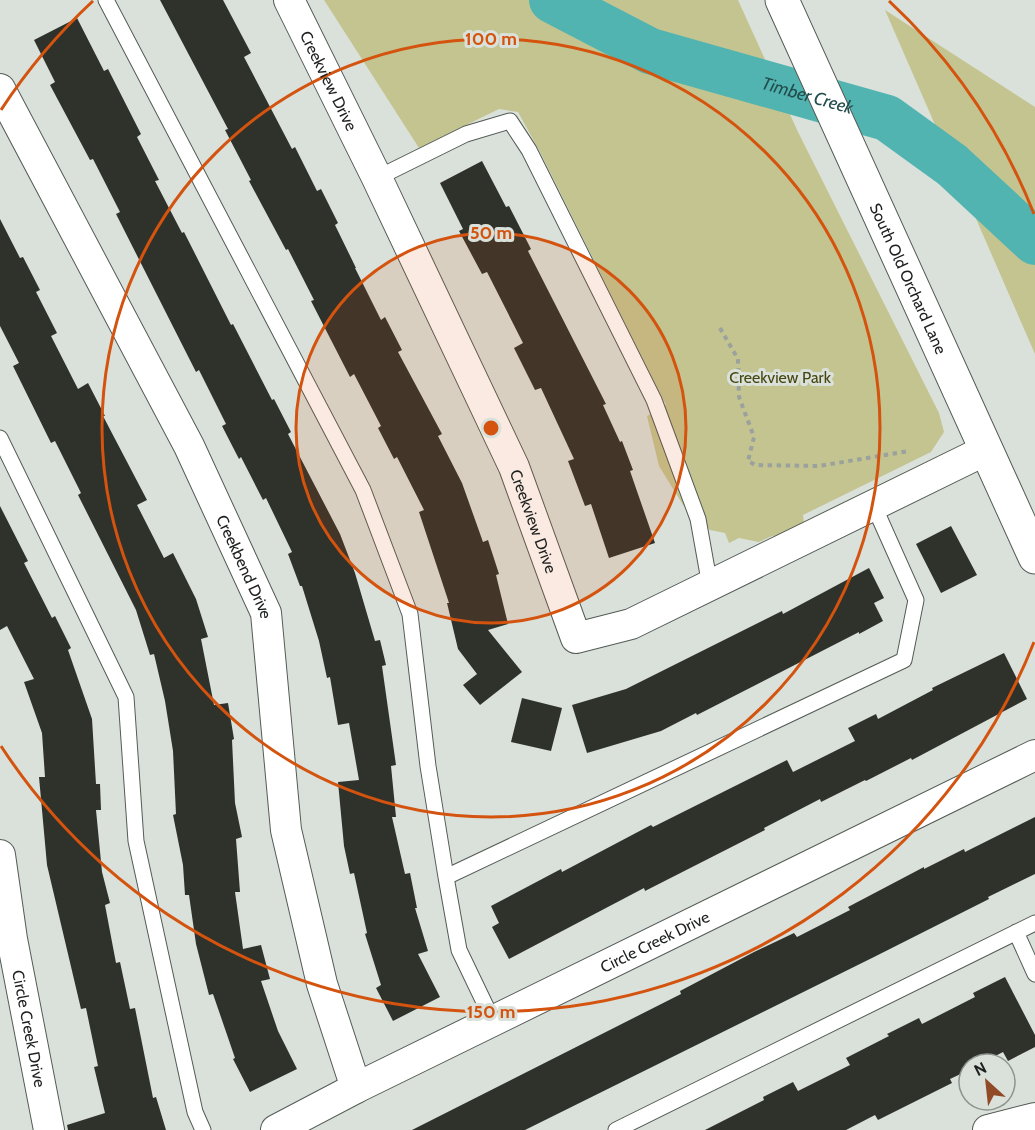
<svg xmlns="http://www.w3.org/2000/svg" width="1035" height="1130" viewBox="0 0 1035 1130" font-family="Cabin,sans-serif">
<rect width="100%" height="100%" fill="#d9e1da"/>
<!-- green -->
<path fill="#c4c490" d="M324 0H738L798 132 939 413 944 432 931 452 803 515 804 524 790 535 772 536 759 542 739 538 729 543 725 533 710 530 683 505 659 466 647 416 666 405 540 152 518 112 499 109 419 148Z
M885 10 1035 107V354Z"/>
<g fill="none" stroke-linecap="round" stroke-linejoin="round">
<!-- river -->
<path stroke="#52b4b1" stroke-width="46" id="s1" d="M552 0 650 51 887 118 952 165 1035 242"/>
</g>
<!-- building -->
<path fill="#2f322b" d="M160 0H223L251 53 244 57 292 149 295 147 317 191 321 189 338 223 335 225 356 268H355L381 320 385 317 402 350 398 352 442 434 438 436 462 483 483 542 488 540 499 574 496 575 508 624 488 630 522 672 480 705 463 685 477 674 458 649 447 603H449L419 512 424 510 397 457 394 459 378 428 381 426 354 374 350 377 311 301 314 300 288 249 286 250 249 181 251 180 225 130 228 129Z
M77 18 104 71 108 69 141 134 137 137 159 180 155 181 182 233 184 232 231 325 233 324 272 400 274 399 291 432 288 434 340 534 355 573 375 641 380 640 386 665 382 666 396 765 391 766 396 817H392L405 874 410 873 417 908H415L428 951 418 954 440 997 393 1021 376 988 381 985 365 934 367 933 354 873 350 874 344 846 338 782 359 780 349 723 338 725 330 677 327 678 319 641 302 586H300L288 554 292 552 266 498 263 500 241 457 239 459 222 426 226 424 199 370 196 372 116 214 120 212 93 159 90 160 50 85 55 82 34 40Z
M482 161 506 207 509 206 531 249 528 251 606 404 603 405 620 442 622 441 633 470 630 471 655 543 609 558 591 504 585 506 568 461 574 459 541 388 535 390 514 348 523 343 487 272 482 274 459 231 463 229 440 183Z
M0 219 20 258 23 257 40 290 36 292 57 333 51 336 78 389 88 383 105 416H103L147 500 137 505 164 558 173 553 196 599 208 637 201 639 214 705 228 703 234 739 232 740 235 803 242 837 236 839 240 892H235L243 949 261 945 270 979 261 981 278 1031 297 1069 250 1092 233 1059 235 1058 213 994 209 995 196 944 189 895H185L183 865 173 815 176 814 173 751 165 701 154 654 150 655 136 610 78 495 81 493 55 441 51 443 13 366 19 363 0 326Z
M0 506 28 561 24 563 52 618 55 616 71 648 68 650 92 719 96 784H100L101 810H96L102 872 110 903 105 905 116 963 120 962 130 1009 135 1008 153 1098 156 1097 166 1130H68L67 1125 105 1113 94 1067 98 1066 86 1008 81 1009 47 865 39 777H45L42 733 24 682 34 679 7 626 0 630Z
M951 526 977 575 941 593 916 544Z
M869 568 884 598 874 603 883 621 859 634V632L697 715 696 713 661 731 587 753 572 705 626 689 782 611 783 614Z
M1004 653 1027 699 912 760 911 758 866 781 865 780 821 802 820 799 764 828 765 830 645 891 644 888 509 959 492 927 499 923 491 906 561 869 562 872 651 825 653 827 787 760 793 772 855 741 848 728 876 714 878 719 933 690 932 688Z
M522 698 562 708 551 751 511 742Z
M1035 817V874L988 897 989 899 874 957 525 1130H412L681 994 680 991 754 952 794 933 797 937 850 910 848 907 924 867V869L964 849 965 852Z
M1005 977 1035 1035V1047L1008 1061 1003 1052 980 1064H969V1070L950 1079 952 1083 878 1120 875 1115 846 1130H705L764 1100 763 1097 793 1082 798 1091 850 1065 846 1058 889 1036 887 1034 919 1018 922 1024 975 997 973 993Z"/>
<g fill="none" stroke-linecap="round" stroke-linejoin="round">
<defs>
<path id="service" d="M106 0 363 490 410 614 428 766 446 877 904 660 916 600 874 506
M377 178 466 134 510 121 529 150 654 400 698 519 710 586
M0 438 126 697 136 841 195 1112 203 1130
M446 877 459 950 493 1021
M1016 932 1035 974
M616 1130 1035 923"/>
<g id="minor">
<path id="s2" d="M289 0 377 178 514 467 576 638 631 624 986 450"/>
<path id="s3" d="M0 89 189 446 266 613 286 830 322 984 356 1088"/>
<path id="s4" d="M0 855 12 939 49 1130"/>
<path id="s5" d="M276 1130 356 1088 1035 755"/>
<path d="M988 1130 1035 1118"/>
</g>
<g id="tertiary">
<path id="s6" d="M782 0 1035 557"/>
</g>
</defs>
<!-- service casing -->
<use href="#service" stroke="#545b55" stroke-width="17"/>
<!-- minor casing -->
<use href="#minor" stroke="#545b55" stroke-width="32"/>
<!-- tertiary casing -->
<use href="#tertiary" stroke="#545b55" stroke-width="35"/>
<!-- path -->
<path stroke="#9ba19c" stroke-width="4" stroke-dasharray="4.5 4.5" stroke-linecap="butt" d="M720 328 738 359 739 397 754 437 748 461 755 465 819 466 909 451"/>
<!-- service -->
<use href="#service" stroke="#fff" stroke-width="15"/>
<!-- minor -->
<use href="#minor" stroke="#fff" stroke-width="30"/>
<!-- tertiary -->
<use href="#tertiary" stroke="#fff" stroke-width="33"/>
</g>
<!-- distance rings -->
<circle cx="491" cy="428" r="195" fill="#d4530e" fill-opacity=".12"/>
<g fill="none" stroke="#d4530e" stroke-width="3">
<circle cx="491" cy="428" r="195"/>
<circle cx="491" cy="428" r="389"/>
<path d="M1034 642A584 584 0 0 1 1 746M1 110A584 584 0 0 1 93 1M889 1A584 584 0 0 1 1034 214"/>
</g>
<g text-anchor="middle" dominant-baseline="central" stroke-width="6" stroke-linejoin="round" paint-order="stroke">
<!-- street labels -->
<g font-size="16" fill="#1d201e" stroke="#d9e1da">
<text stroke="none"><textPath href="#s2" startOffset="90">Creekview Drive</textPath></text>
<text stroke="none"><textPath href="#s6" startOffset="306">South Old Orchard Lane</textPath></text>
<text stroke="none"><textPath href="#s2" startOffset="576">Creekview Drive</textPath></text>
<text stroke="none"><textPath href="#s3" startOffset="537">Creekbend Drive</textPath></text>
<text stroke="none"><textPath href="#s5" startOffset="423">Circle Creek Drive</textPath></text>
<text stroke="none"><textPath href="#s4" startOffset="176">Circle Creek Drive</textPath></text>
</g>
<!-- park labels -->
<g font-size="16" fill="#484711" stroke="#d9e1da">
<text x="780" y="377">Creekview Park</text>
</g>
<!-- water labels -->
<g font-size="18" font-style="italic" fill="#224e4d" stroke="#d9e1da">
<text stroke="none"><textPath href="#s1" startOffset="274">Timber Creek</textPath></text>
</g>
</g>
<circle cx="491" cy="428" r="9" fill="#d4530e" stroke="#d9e1da" stroke-width="3"/>
<g font-size="18" text-anchor="middle" font-weight="bold" fill="#d4530e" stroke="#d9e1da" stroke-width="6" stroke-linejoin="round" paint-order="stroke">
<text x="491" y="45">100 m</text>
<text x="491" y="239">50 m</text>
<text x="491" y="1018">150 m</text>
</g>
<!-- north arrow -->
<g transform="translate(987 1082) rotate(333)"><circle r="28" fill="#d9e1da" stroke="#8e948f" stroke-width="1.5"/>
<path d="M0-4.5L10 22L0 15L-10 22Z" fill="#914a27"/>
<text y="-9" font-size="16" font-weight="bold" text-anchor="middle" fill="#1d201e">N</text>
</g>
</svg>
